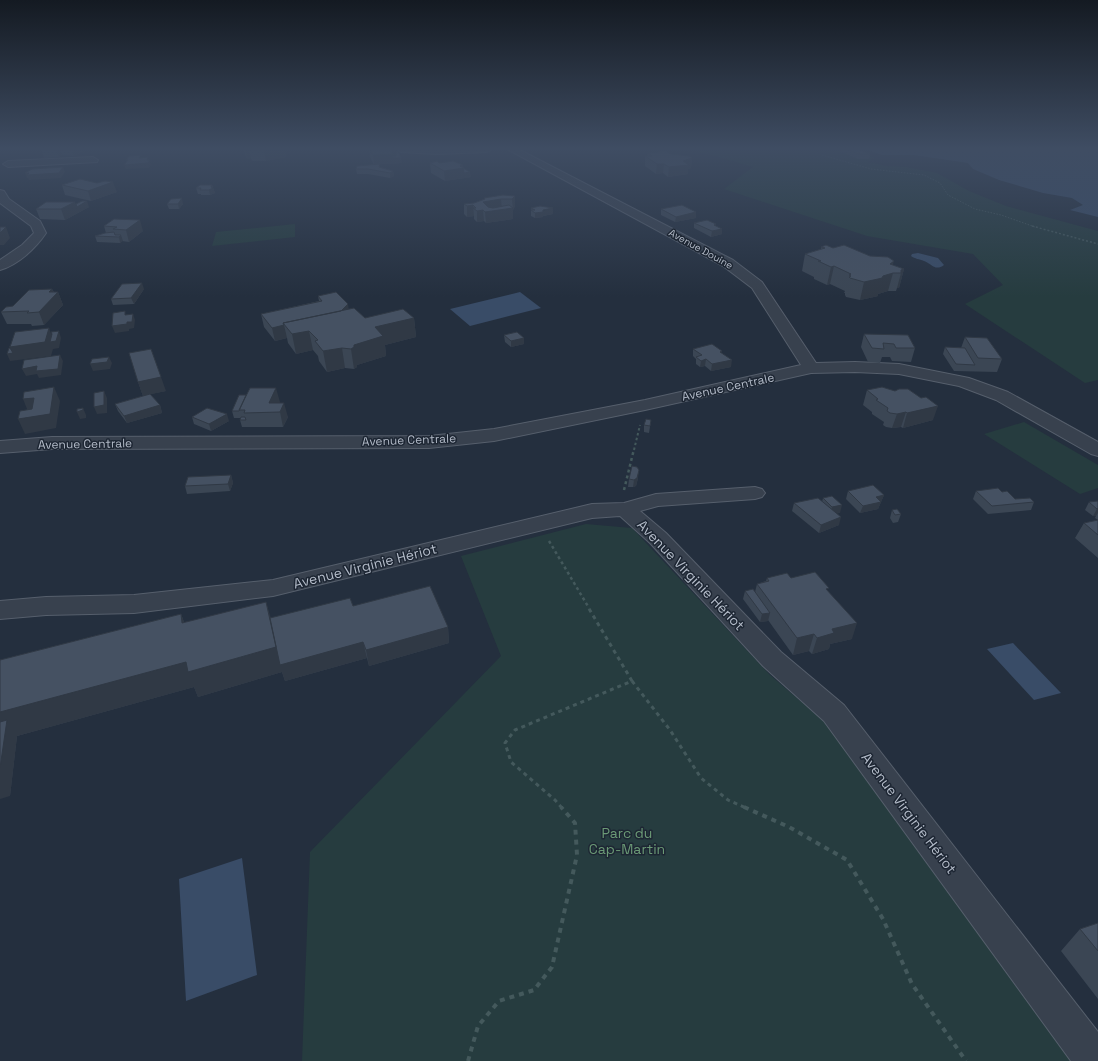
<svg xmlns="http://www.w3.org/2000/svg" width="1098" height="1061" viewBox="0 0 1098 1061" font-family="'Space Grotesk',sans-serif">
<rect width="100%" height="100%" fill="#242f3e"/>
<!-- green -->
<path fill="#263c3f" d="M690 149H851L875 158 868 162 887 166 906 167 937 173 969 191 1006 206 1098 231V380L1085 383 965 304 1003 285 973 254 867 236 724 189 753 167Z
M295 224V237L212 246 216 232Z
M1024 422 1098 465V488L1080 494 984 434Z
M586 524 632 528 770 675 834 730 1073 1061H302L310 852 501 656 461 556Z"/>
<!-- water -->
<path fill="#394c67" d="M866 149H1098V217L1070 210 1083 205 1072 198 1043 193 999 180 973 169 968 163 914 155H882Z
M918 253 938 258 944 265C935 272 931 263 924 261 919 259 915 259 911 256L912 254Z
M520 292 541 308 470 326 450 309Z
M1013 643 1061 693 1034 700 987 649Z
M242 858 257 975 186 1001 179 879Z"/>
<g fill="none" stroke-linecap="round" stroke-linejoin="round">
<defs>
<path id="minor" d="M396 149H492L487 152 437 154 401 152Z
M507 149H518L733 260 762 282 816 363 855 362 899 364 969 378 1008 392 1098 442V456L1091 454 996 400 959 386 899 374 855 372 811 373 645 410 494 441 429 448 52 449 0 453V441L52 437 429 436 494 429 645 400 801 365 752 288 723 266Z
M93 157 98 160 97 162 8 167 3 164 8 161Z
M0 190 4 191 9 199 40 221 46 233C36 248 18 265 0 270V260L22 245 34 233 31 226 0 203Z
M755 487 762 489 765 493 762 497 755 499 658 506 640 511 666 533 781 652 844 705 1098 1032V1061H1071L824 721 763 666 650 543 620 516 592 518 273 596 134 613 46 615 0 619V601L46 597 134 595 273 580 592 504 624 503 656 494Z"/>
</defs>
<!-- minor casing -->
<use href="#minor" stroke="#565f6c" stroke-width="2"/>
<!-- path-far5 -->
<path stroke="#44595c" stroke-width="1" stroke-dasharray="1.5 1.5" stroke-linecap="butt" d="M810 149 814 151
M822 155 871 169 924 175 940 183 948 195 975 209 1001 215 1035 227"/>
<!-- path-far4 -->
<path stroke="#44595c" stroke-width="1.5" stroke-dasharray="2 2" stroke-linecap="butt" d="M1032 226 1098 244"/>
<!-- path-far3 -->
<path stroke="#44595c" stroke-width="2" stroke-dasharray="2.5 2.5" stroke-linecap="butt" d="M634 450 640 425"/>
<!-- path-far2 -->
<path stroke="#44595c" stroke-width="2.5" stroke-dasharray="3 3" stroke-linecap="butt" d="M624 490 634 449
M549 541 589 608"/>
<!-- path-far1 -->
<path stroke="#44595c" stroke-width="3" stroke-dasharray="4 4" stroke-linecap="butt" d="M632 681 670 730 701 778 728 800 746 808
M562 808 555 800 511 762 505 743 515 730 632 681 588 607"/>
<!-- path -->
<path stroke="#44595c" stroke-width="4" stroke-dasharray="5 5" stroke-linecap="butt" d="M744 807 789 827 847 860 883 919 912 984 966 1061
M468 1061 478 1026 499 1001 534 990 552 967 577 855 575 823 561 807"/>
<!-- minor -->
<use href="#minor" fill="#38414e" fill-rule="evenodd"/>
</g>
<!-- wall -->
<path fill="#3b4654" d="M41 149H86L74 156 62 155 59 157 44 158Z
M123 149H143L132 151Z
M243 149H285L286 157 266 161H252L251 158 247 159Z
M369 149H395L402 163 380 164V167L393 171 394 176 390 178 368 174H357L356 169 374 165 370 157Z
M835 149H857L870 154 869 159H858Z
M648 153 671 154 692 158 691 168 688 169V174L668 177 663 173 656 174 645 166V156H647Z
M430 163H439L463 165V168L471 177 445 181 431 173Z
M62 185 117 192 91 201 65 195Z
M212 185 215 193 210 195H201V194H198L196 188Z
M515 196V206L513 210V219L486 223 484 221 477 222 474 219V216L467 217 464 214V204L474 203 484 199V198Z
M76 204 89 207 65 220 40 219 36 209Z
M167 204H183L179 209H169Z
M531 208 553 214 543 216V217L535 218 531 216Z
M661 209 696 212V218L675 222 661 215Z
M114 219 143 231 129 242 122 241 120 243 97 242 95 236 106 233 104 226Z
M694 223 716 226 722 234 711 237 694 228Z
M821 247 833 248 893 265 904 269 899 288H897L896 291H888L878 294V296L874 297 860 300 846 297 845 295V293H844L845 291 830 284 827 285 814 279V277L802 271 805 254 821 249Z
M52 289 54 292H58L63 305 44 325 32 326 31 324H7L1 312Z
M144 289 134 304 113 305 111 299Z
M318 296 349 309 365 318H414L416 337 385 345 386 356 357 365V367L354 369 345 368 327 372 319 361 318 356 313 350 296 354 288 343 287 338 275 341 264 327 261 314 319 301Z
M864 334 915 348 911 362 892 361 890 357H882L880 363 868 362 861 347Z
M504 335 524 338V344L511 347 505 342Z
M965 337 1002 359 997 372 954 371 943 354 945 347 961 348Z
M693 349 722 353 731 367 711 371 705 366 700 367 696 364V359L693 356Z
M138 382 166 391 150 394 160 405 162 413 127 423 118 411 115 404 143 396Z
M867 390 933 420 903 428 901 427 892 428 886 427 883 425 884 422 872 414V412L863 405Z
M280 402 279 403 288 417 283 427H242L240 420 241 418H234L232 411Z
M192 417 229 421 211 431 194 424Z
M651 420 649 433 644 432V425Z
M231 475 233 483 230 491 187 494 185 486Z
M638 478 636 486 633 487H628L629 479Z
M848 491 884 495 878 509 860 513 846 499Z
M976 491 1002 492 1015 499 1034 502 1031 510 988 514 973 499Z
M823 498 840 513H837L839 525 819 533 792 511 794 503 822 502Z
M1098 501V520L1095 518 1096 516H1093L1085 510 1089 502Z
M892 510 901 514 898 522 893 523 890 518Z
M1098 520V558L1075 538 1084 523Z
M767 578H791L828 591 852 639 830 644 829 649 812 654 809 651 793 655 768 620V621L760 622 743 599 745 591 755 592 757 584 766 581Z
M353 606 448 627 449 643 369 666 367 658 285 681 282 672 198 697 194 687 17 736 10 796 0 660 181 614 184 622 271 618Z
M1098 923V999L1061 951 1080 929Z"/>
<!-- shaded-wall -->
<path fill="#303945" d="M56 149H60L62 155 59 157Z
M72 149H86L74 156Z
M132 149H143L132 151Z
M245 149H249L251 158 247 159Z
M281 149H285L286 157 266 161 264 151Z
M392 151H396L401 158 402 163 380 164V172L379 167 374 165 373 155Z
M148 157 151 165 149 168 126 169 124 165 147 160Z
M692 158 691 168 688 169V174L668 177 669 167Z
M657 164H664L663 173 656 174Z
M463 165 464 173 470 172 471 177 445 181 444 171 460 166Z
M63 167 65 172 61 178 29 180 28 178H27L25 173Z
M393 171 394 176 390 178V173Z
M113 182 117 192 91 201 88 191Z
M212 185 215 193 210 195 209 190Z
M515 196V206L513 210 512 199Z
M182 198 183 204 179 209 178 204Z
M501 199 502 210 513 208V219L486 223 485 212 483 202Z
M87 201 89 207 65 220 61 209 75 202 77 207Z
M473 205 474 216 467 217V206Z
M553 208V214L543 216V217L535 218V213Z
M483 210 484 221 477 222V211Z
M696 212V218L675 222 676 217Z
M140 220 143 231 129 242 126 230Z
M6 227 10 238 4 245H0V233Z
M722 229V234L711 237 712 231Z
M121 235 123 241 120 243 119 237Z
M894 261 890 274 893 273 888 291 878 294V296L874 297 860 300 864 282 883 276 890 264Z
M834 266 830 284 827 285 831 267Z
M904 269 899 288H897L901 273V270Z
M142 283 144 289 134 304 131 298Z
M52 289 55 295 58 292 63 305 44 325 39 312 49 292Z
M348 304 350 317 309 331 313 350 296 354 292 334Z
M133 314 135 320 134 328 129 329V331L115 333 112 326 127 322Z
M414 318 416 337 385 345 386 356 357 365V367L354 369 351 349 354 345 375 327Z
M284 325 287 338 275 341 272 328Z
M49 328 54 341 59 331 61 338 59 348 53 349 51 356 10 361 7 354 13 353 9 346Z
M524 338V344L511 347V341Z
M342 348 345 368 327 372 323 351Z
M60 355 63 361 61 375 39 378 37 374 26 376 22 369 37 366Z
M109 357 112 363 110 369 93 371 90 364Z
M706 359 705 366 700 367 701 361Z
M732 360 731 367 711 371 712 364Z
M161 377 166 391 143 396 138 382Z
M54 387 60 401 56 428 25 434 18 419 50 414Z
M276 388 280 402 275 412 269 403Z
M104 391 107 398V413L97 414 94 407Z
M34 398 41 412 29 414 23 399Z
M284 403 288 417 283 427 280 412Z
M160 405 162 413 127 423 124 416Z
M938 406 933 420 903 428 907 413Z
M83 408 86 415V418L80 419 77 412Z
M906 412 901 427 892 428 897 414Z
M227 414 229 421 211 431 209 424Z
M639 470 638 478 636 486 633 487 634 480Z
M231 475 233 483 230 491 228 484Z
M884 495 878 509 860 513 863 506 876 497Z
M842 505 840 513 830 515 832 507Z
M1098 508V513L1096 516H1093L1097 509Z
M841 517 839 525 819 533 821 525Z
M266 602 273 625 363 642 367 658 285 681 282 672 198 697 194 687 17 736 10 796 0 799V712Z
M770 613 768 621 760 622 762 614Z
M181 614 190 638 182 623Z
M857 623 852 639 830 644 829 649 812 654 817 638 832 629Z
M448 627 449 643 369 666 366 650Z
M814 634 809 651 793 655 797 638Z"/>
<!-- building -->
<path fill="#455162" stroke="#303945" d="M244 149H281L264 151H250L249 149Z
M370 149H395L396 151H392L393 154 373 155Z
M846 149H857L870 154H859Z
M396 151H398L401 158H393V156H396Z
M666 151 671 154 689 156 692 158 683 161 689 165 669 167 664 164H657L645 156H652L648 153Z
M141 155 139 158 148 157 147 160H150L148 163 124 165 128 160H126L129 156Z
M437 161 439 163 453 161 463 165 460 166 464 168 444 171 430 163Z
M380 164 379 167 393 171 390 173 368 169H356L357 166Z
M63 167 59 173 27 175 29 173H25L32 169Z
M463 168 470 172 464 173Z
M80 179 97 183 105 181 113 182 88 191 62 185Z
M200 185H212L211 187 213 188 209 190H200L201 188H196Z
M503 195 515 196 512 199H501L483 202 488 207 493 208 509 205 513 208 485 212 483 210 477 211 473 208H476L473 205 467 206 464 204 474 203 485 199 484 198Z
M182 198 178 204H167L171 199Z
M82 201H87L77 207 76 204Z
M46 202H75L61 209H36Z
M682 205 696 212 676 217 661 209Z
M540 206 553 208 543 210V212L535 213 531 210H535L531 208Z
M114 219 140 220 126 230 113 229 117 227 104 226Z
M707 220 716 224 714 225 722 229 712 231 694 223Z
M0 227H6L0 233Z
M114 232 115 235H121L119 237 95 236 105 233Z
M826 245 833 248 844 245 870 256 888 257 894 261 890 264 904 269 901 270V273H893L883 276 882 278 878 279 864 282 850 278 849 277 851 276 849 275 851 274 834 266 831 267 818 261H821L805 254 825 248 821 247Z
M142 283 131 298 111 299 122 284Z
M52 289 49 292H58L39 312 27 313 29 311 1 312 6 307 13 306 29 290Z
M336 292 348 304 341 311 283 323 284 325 272 328 261 314 322 301 318 296Z
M354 308 365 318 403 309 414 318 375 327 383 336 354 345V347L351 349 342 348 323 351 315 341 318 340 309 331 292 334 283 323Z
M125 311V315L133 314 132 322H127V324L112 326 113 313Z
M49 328 45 342 10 347 15 332Z
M59 331 56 341 50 342 52 334 51 332Z
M517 332 524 338 511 341 504 335Z
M864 334 908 335 915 348H896L894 344 883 343 884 349 872 348Z
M965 337 987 338 1002 359 978 358Z
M712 344 722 351 720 352 732 360 712 364 706 359 701 361 696 357 702 355 693 349Z
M945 347 965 348 975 365 956 364Z
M9 348H10L13 353 7 354Z
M151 349 161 377 138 382 129 353Z
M60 355 58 369 36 371 37 366 22 369 24 360Z
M109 357 107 362 90 364 92 359Z
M54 387 50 414 18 419 20 411 32 409 34 398 23 399 24 392Z
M882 387 895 391 899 389H908L921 398 926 397 938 406 907 413 906 412 897 414 890 413 887 411 888 408 876 400 878 399 867 390Z
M250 388H276L269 403H284L280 412 244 413 245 410H239Z
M104 391V405L94 407V393Z
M150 394 160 405 124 416 115 404Z
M239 395H246L239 411H232Z
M83 408V410L77 412V409Z
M207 408 227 414 209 424 192 417Z
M241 417H245L246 420H240Z
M646 419 651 420 650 426 644 425Z
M632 466 637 467 639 470 637 478 634 480 629 479Z
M231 475 228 484 185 486 188 477Z
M873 485 884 495 876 497 881 502 863 506 848 491Z
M998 488 1002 492 1007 491 1015 499 1030 498 1034 502 992 506 976 491Z
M832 496 842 505 832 507 823 498Z
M818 498 841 517 821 525 794 503Z
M1098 501V508L1097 509 1089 502Z
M897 509 901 514 895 515 892 510Z
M1098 520V535L1084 523Z
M815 572 829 588 826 589 857 623 832 629 834 633 817 638 814 634 797 638 757 584 769 581 767 578 787 573 791 578Z
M430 586 448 627 366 650 363 642 280 665 270 618 350 598 353 606Z
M753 589 770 613 762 614 745 591Z
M266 602 276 647 188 672 186 662 0 712V660L181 614 182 623Z
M7 720 0 768V722Z
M1098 923V951L1080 929Z"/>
<!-- sky -->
<linearGradient id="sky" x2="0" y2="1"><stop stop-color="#141a22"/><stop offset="0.5" stop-color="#3f4d63"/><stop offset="1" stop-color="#3f4d63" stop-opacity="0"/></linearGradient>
<rect width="1098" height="297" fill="url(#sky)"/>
<g text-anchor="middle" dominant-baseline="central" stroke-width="3" stroke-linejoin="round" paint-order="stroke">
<!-- far-street labels -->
<g font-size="10" fill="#b4bcc9" stroke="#1d2633">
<text transform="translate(701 249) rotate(29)">Avenue Douine</text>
</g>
<!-- street labels -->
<g font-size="12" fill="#b4bcc9" stroke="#1d2633">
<text transform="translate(728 387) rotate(-12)">Avenue Centrale</text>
<text transform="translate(409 440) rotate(-2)">Avenue Centrale</text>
<text transform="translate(85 444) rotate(-1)">Avenue Centrale</text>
</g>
<!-- near-street labels -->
<g font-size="14" fill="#b4bcc9" stroke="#1d2633">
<text transform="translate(365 566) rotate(-14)">Avenue Virginie Hériot</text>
<text transform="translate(691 575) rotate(46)">Avenue Virginie Hériot</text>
<text transform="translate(909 813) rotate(53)">Avenue Virginie Hériot</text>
</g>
<!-- near-park labels -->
<g font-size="14" fill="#6b9a76" stroke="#1d2633">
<text x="627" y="833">Parc du<tspan x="627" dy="16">Cap-Martin</tspan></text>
</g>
</g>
</svg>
